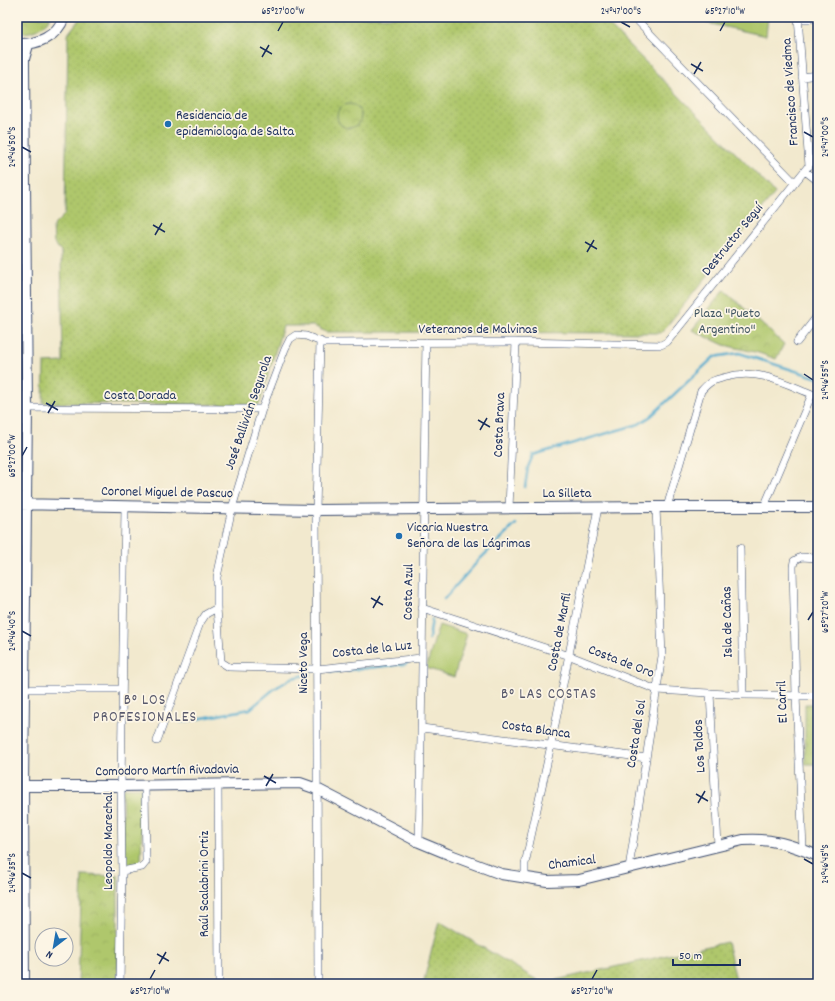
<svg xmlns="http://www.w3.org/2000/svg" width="835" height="1001" viewBox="0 0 835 1001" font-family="Dekko,sans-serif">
<defs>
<pattern id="grass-dots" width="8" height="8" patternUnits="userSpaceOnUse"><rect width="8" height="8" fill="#afc76c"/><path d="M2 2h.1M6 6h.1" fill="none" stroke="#96ab60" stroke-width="1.8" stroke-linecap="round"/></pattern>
<pattern id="park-crowns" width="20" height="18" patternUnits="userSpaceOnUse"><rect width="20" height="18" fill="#afc76c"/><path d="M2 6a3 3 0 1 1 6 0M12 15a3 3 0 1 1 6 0" fill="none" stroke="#96ab60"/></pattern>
</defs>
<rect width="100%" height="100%" fill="#fcf5e5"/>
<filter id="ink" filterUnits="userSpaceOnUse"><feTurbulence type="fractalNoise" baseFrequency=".025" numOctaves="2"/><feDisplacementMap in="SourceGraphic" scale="8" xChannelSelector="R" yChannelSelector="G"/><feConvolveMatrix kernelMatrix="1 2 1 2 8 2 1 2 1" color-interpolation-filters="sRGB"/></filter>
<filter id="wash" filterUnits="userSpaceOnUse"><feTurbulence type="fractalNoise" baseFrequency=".012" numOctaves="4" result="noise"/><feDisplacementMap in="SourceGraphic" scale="16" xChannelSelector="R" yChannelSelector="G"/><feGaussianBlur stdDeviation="0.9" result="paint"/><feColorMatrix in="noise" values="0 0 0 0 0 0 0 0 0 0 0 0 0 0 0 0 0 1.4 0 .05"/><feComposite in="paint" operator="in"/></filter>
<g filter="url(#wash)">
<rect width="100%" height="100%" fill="#f2e9ce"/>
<!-- grass -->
<path fill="url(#grass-dots)" stroke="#657b65" d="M81 17H601L775 193 661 333 326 332 314 326H283L259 405 43 403 44 363 63 362 61 251 54 243 53 226 65 214 68 34Z
M18 900 19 984H17V901Z
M439 921 542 983 727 942 737 984H423Z"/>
<!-- park -->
<path fill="url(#park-crowns)" stroke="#657b65" d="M17 17H51C43 29 31 34 17 33Z
M337 116a12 12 0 1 1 24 0a12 12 0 1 1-24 0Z
M724 290 784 344 776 359 759 353 724 345 692 330Z
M805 704H818V764H805Z
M143 787 141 863 124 867 122 788Z
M82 875 118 876V984H78Z"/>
<!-- pitch -->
<path fill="#afc76c" stroke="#657b65" d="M680 17H768L766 36Z
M439 625 467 634 454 677 426 668Z"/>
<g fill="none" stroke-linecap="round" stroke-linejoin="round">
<!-- stream -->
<path stroke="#51aace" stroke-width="2.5" d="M525 487 528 467 533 455 639 424 651 416 714 357 739 353 818 378
M444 599 480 559 516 524
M429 639 432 619
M331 672 405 664 408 662
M181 722 250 709 274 689 292 678 310 674"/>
</g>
</g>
<g filter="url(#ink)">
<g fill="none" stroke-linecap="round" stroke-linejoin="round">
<defs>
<path id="street" d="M634 17 795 183
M798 17 809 166
M798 19H818
M802 77 818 75
M805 171 818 181
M797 342 818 315
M17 408 262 409
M667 507 701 391C711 380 712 381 726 377 758 368 784 383 812 394L818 395
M764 507 812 394
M509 508 516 342
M740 548 743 695
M422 608 573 657 657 690 743 695 818 696
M421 658 317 669 229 667 221 662 217 608V577L232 508 262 409 285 349 290 339 296 335 306 336 324 343 516 342 661 345 667 342 818 154
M17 689H122
M710 693 718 846
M422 728 646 758
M157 741 200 623 206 614 217 608
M218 784 219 984
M419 842C423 676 423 509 426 342
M803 849 796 696 793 567 794 561 801 557 818 558
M629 868 662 656 656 507
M122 871 142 867 146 862 145 786
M525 879V864L551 745 598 508
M120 984 122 871 121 786 125 506
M318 984 316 510 320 341"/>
<path id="secondary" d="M17 44C37 45 57 37 64 17
M17 504 316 510 656 507H818
M18 786H121L300 783 317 789 419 842 448 854 501 874 547 881 579 880 743 840C772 838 792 845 818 856
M24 984 23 786 27 408 24 69V59L28 45"/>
</defs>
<!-- street casing -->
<use href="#street" stroke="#3b4b6f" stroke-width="8"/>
<!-- secondary casing -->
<use href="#secondary" stroke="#3b4b6f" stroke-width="12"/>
<!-- street -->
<use href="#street" stroke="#fff" stroke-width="7"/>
<!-- secondary -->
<use href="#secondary" stroke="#fff" stroke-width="10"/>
</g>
</g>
<!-- ticks -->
<path fill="none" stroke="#1b2f5e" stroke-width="1.5" d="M621 22 630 27M278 31 283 22M720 31 725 22M260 47 272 54M262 57 269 45M691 64 703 71M694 74 701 62M804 132 813 137M22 147 31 152M153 225 165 232M155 235 162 223M585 242 597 249M587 252 594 240M804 374 813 380M46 403 58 410M48 413 55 401M478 420 490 427M480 430 487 418M22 456 27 447M371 598 383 605M373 608 380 596M808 620 813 612M22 631 31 636M264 776 276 783M266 786 273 774M696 794 708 801M698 803 705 791M804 859 813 864M22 873 31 878M157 954 169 961M159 964 166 952M150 979 155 970M592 979 597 970"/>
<!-- markers -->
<g fill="#1f6fb2" stroke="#fcf5e5" stroke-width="1.5">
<circle cx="168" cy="124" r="4"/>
<circle cx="399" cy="536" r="4"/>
</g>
<g text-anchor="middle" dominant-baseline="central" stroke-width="3.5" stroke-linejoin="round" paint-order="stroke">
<!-- street labels -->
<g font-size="14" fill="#1b2f5e" stroke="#fcf5e5">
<text transform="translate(791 92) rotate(-94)">Francisco de Viedma</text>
<text transform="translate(733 240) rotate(-51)">Destructor Seguí</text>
<text x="478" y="330">Veteranos de Malvinas</text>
<text x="140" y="396">Costa Dorada</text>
<text transform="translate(249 413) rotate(-71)">José Ballivián Segurola</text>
<text transform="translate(500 425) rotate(-88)">Costa Brava</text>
<text transform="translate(167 493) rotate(1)">Coronel Miguel de Pascuo</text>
<text x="567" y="494">La Silleta</text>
<text transform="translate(409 592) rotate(-89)">Costa Azul</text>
<text transform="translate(728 622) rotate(-91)">Isla de Cañas</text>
<text transform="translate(560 632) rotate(-79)">Costa de Marfil</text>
<text transform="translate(372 650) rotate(-6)">Costa de la Luz</text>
<text transform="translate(621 662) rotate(21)">Costa de Oro</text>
<text transform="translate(304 663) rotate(-90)">Niceto Vega</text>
<text transform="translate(783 702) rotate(-92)">El Carril</text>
<text transform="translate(536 730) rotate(8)">Costa Blanca</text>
<text transform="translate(637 734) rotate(-81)">Costa del Sol</text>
<text transform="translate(700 746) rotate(-93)">Los Toldos</text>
<text transform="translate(167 771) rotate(-1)">Comodoro Martín Rivadavia</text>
<text transform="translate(109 841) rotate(-90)">Leopoldo Marechal</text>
<text transform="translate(572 863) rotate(-7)">Chamical</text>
<text transform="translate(205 884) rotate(-90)">Raúl Scalabrini Ortiz</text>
</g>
<!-- poi labels -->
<g font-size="14" fill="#1b2f5e" stroke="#fcf5e5" text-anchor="start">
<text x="176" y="116">Residencia de<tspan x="176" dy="16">epidemiología de Salta</tspan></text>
<text x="407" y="528">Vicaria Nuestra<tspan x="407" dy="16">Señora de las Lágrimas</tspan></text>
</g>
<!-- park labels -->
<g font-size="14" fill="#405562" stroke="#fcf5e5">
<text x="727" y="314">Plaza "Pueto<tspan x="727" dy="16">Argentino"</tspan></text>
</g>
<!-- neighbourhood labels -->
<g font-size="15" letter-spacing="1" fill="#58596c" stroke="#fcf5e5">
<text x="549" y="695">B° LAS COSTAS</text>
<text x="145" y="701">B° LOS<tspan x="145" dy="17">PROFESIONALES</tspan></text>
</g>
</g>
<!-- margin -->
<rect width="835" height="1001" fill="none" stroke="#fcf5e5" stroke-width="44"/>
<!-- north arrow -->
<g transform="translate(54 947) rotate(211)"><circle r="19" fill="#fcf5e5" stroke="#a2a6af"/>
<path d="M0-3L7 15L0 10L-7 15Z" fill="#1f6fb2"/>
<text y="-6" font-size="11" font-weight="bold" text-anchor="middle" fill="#1b2f5e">N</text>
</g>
<!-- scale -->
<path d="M673 959v6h67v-6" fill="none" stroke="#1b2f5e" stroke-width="2"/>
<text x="679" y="959" font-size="12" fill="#1b2f5e" stroke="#fcf5e5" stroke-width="3" paint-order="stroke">50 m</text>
<rect x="22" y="22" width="791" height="957" fill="none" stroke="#1b2f5e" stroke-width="1.5"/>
<g font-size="10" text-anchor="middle" fill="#1b2f5e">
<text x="283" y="14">65°27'00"W</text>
<text x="621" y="14">24°47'00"S</text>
<text x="725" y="14">65°27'10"W</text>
<text transform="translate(824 137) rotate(-90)" y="4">24°47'00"S</text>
<text transform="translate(11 147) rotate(-90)" y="4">24°46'50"S</text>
<text transform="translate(824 380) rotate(-90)" y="4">24°46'55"S</text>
<text transform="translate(11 456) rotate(-90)" y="4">65°27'00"W</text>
<text transform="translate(824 612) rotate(-90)" y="4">65°27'20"W</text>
<text transform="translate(11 631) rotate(-90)" y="4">24°46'40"S</text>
<text transform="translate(824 864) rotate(-90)" y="4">24°46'45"S</text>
<text transform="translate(11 873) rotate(-90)" y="4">24°46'35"S</text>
<text x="150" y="994">65°27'10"W</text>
<text x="592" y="994">65°27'20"W</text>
</g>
</svg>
